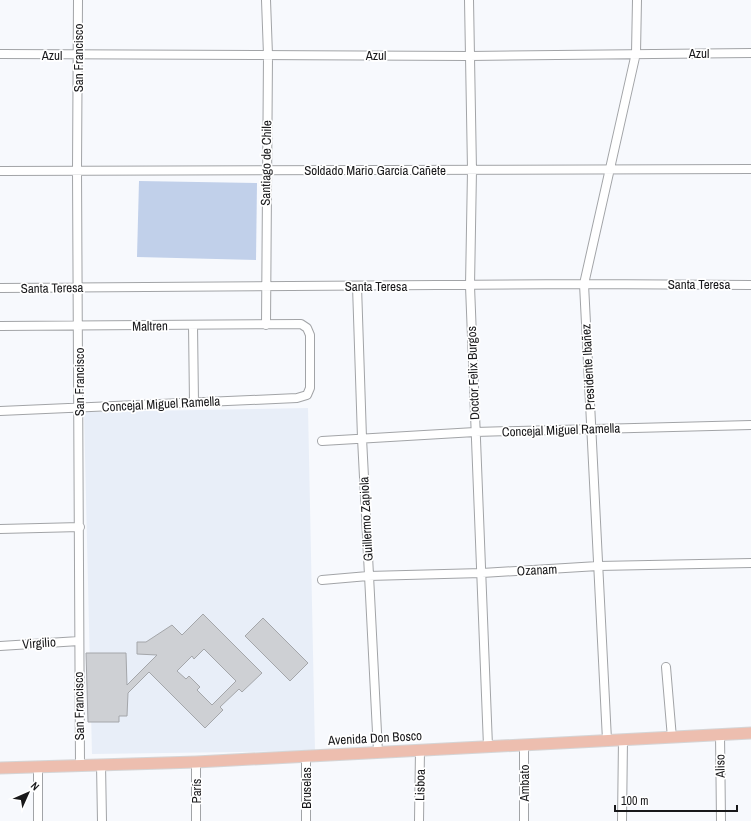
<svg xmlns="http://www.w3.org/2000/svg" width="751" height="821" viewBox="0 0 751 821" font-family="'Archivo Narrow',sans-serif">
<rect width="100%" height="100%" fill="#f7f9fd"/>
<!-- built -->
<path fill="#e8eef8" d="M308 408 315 751 92 754 84 412Z"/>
<!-- green -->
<path fill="#c1d0ea" d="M139 181 257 183 256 260 137 257Z"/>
<!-- building -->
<path fill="#ced0d4" stroke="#a4a6aa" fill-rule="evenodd" d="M203 614 262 673 242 692 239 689 220 707 223 710 205 728 149 672 128 693 127 716H119V722H88L86 653H126L127 685 157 655 137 654V642H146L172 625 182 635ZM204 649 236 681 212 705 197 690 200 687 189 676 186 679 177 671 192 656 194 659Z
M263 618 308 663 290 681 245 636Z"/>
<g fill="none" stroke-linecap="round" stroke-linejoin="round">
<defs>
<path id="minor" d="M78 0 77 170 80 765
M469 0 472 170 470 286 488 746
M0 54 469 56 751 53
M0 171 751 169
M357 286 362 438 378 752
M0 288 584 284 751 285
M193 325 194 403
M266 325 268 55 266 0
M0 326 301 324 307 328 310 335V388L307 395 297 398 0 411
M322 441 475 432 751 425
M0 529 80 527
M322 580 368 576 482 573 598 566 751 563
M0 646 79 641
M666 667 672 738
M720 734 721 821
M607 740 584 284 636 53 637 0
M306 756V821
M196 762V821
M101 764 102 821
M38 766V821
M419 821 420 750
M524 821V744
M622 821 623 739"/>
<path id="major" d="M0 768 196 762 751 733"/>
</defs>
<!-- minor casing -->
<use href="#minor" stroke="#a2a4a7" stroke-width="10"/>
<!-- major casing -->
<use href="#major" stroke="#d5d5d6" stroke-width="13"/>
<!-- minor -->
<use href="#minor" stroke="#fff" stroke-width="8"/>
<!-- major -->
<use href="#major" stroke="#edbeaf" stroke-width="11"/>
</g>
<g text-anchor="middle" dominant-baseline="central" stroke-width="3.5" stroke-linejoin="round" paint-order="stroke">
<!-- street labels -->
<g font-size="13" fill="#18181a" stroke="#fff">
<text x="699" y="53">Azul</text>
<text x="52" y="55">Azul</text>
<text x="376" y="55">Azul</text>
<text transform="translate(78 58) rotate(-90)">San Francisco</text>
<text transform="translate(266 163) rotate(-89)">Santiago de Chile</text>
<text x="375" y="170">Soldado Mario García Cañete</text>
<text x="699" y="284">Santa Teresa</text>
<text x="376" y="286">Santa Teresa</text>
<text transform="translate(52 288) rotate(-1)">Santa Teresa</text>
<text transform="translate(150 326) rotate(-1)">Maltren</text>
<text transform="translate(588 367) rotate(-93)">Presidente Ibañez</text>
<text transform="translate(473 373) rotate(-92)">Doctor Felix Burgos</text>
<text transform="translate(79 382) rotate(-90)">San Francisco</text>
<text transform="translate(161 404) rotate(-3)">Concejal Miguel Ramella</text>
<text transform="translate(561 430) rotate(-2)">Concejal Miguel Ramella</text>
<text transform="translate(366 519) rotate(-93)">Guillermo Zapiola</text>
<text transform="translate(537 570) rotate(-3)">Ozanam</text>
<text transform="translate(39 643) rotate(-4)">Virgilio</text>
<text transform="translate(79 706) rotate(-91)">San Francisco</text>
<text transform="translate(375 738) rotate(-3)">Avenida Don Bosco</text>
<text transform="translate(720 766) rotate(-91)">Aliso</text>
<text transform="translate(524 783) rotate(-90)">Ambato</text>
<text transform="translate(420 785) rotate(-89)">Lisboa</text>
<text transform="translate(306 788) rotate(-90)">Bruselas</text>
<text transform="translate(196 791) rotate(-90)">París</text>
</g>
</g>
<!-- north arrow -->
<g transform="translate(28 793) rotate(45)" stroke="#ffffff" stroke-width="3" paint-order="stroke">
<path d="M0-3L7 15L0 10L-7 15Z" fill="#18181a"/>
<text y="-6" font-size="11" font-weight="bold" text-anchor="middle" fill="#18181a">N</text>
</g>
<!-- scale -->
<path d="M615 805v6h122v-6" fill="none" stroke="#18181a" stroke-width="2"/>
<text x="621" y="805" font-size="12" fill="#18181a" stroke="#ffffff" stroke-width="3" paint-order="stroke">100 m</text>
</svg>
